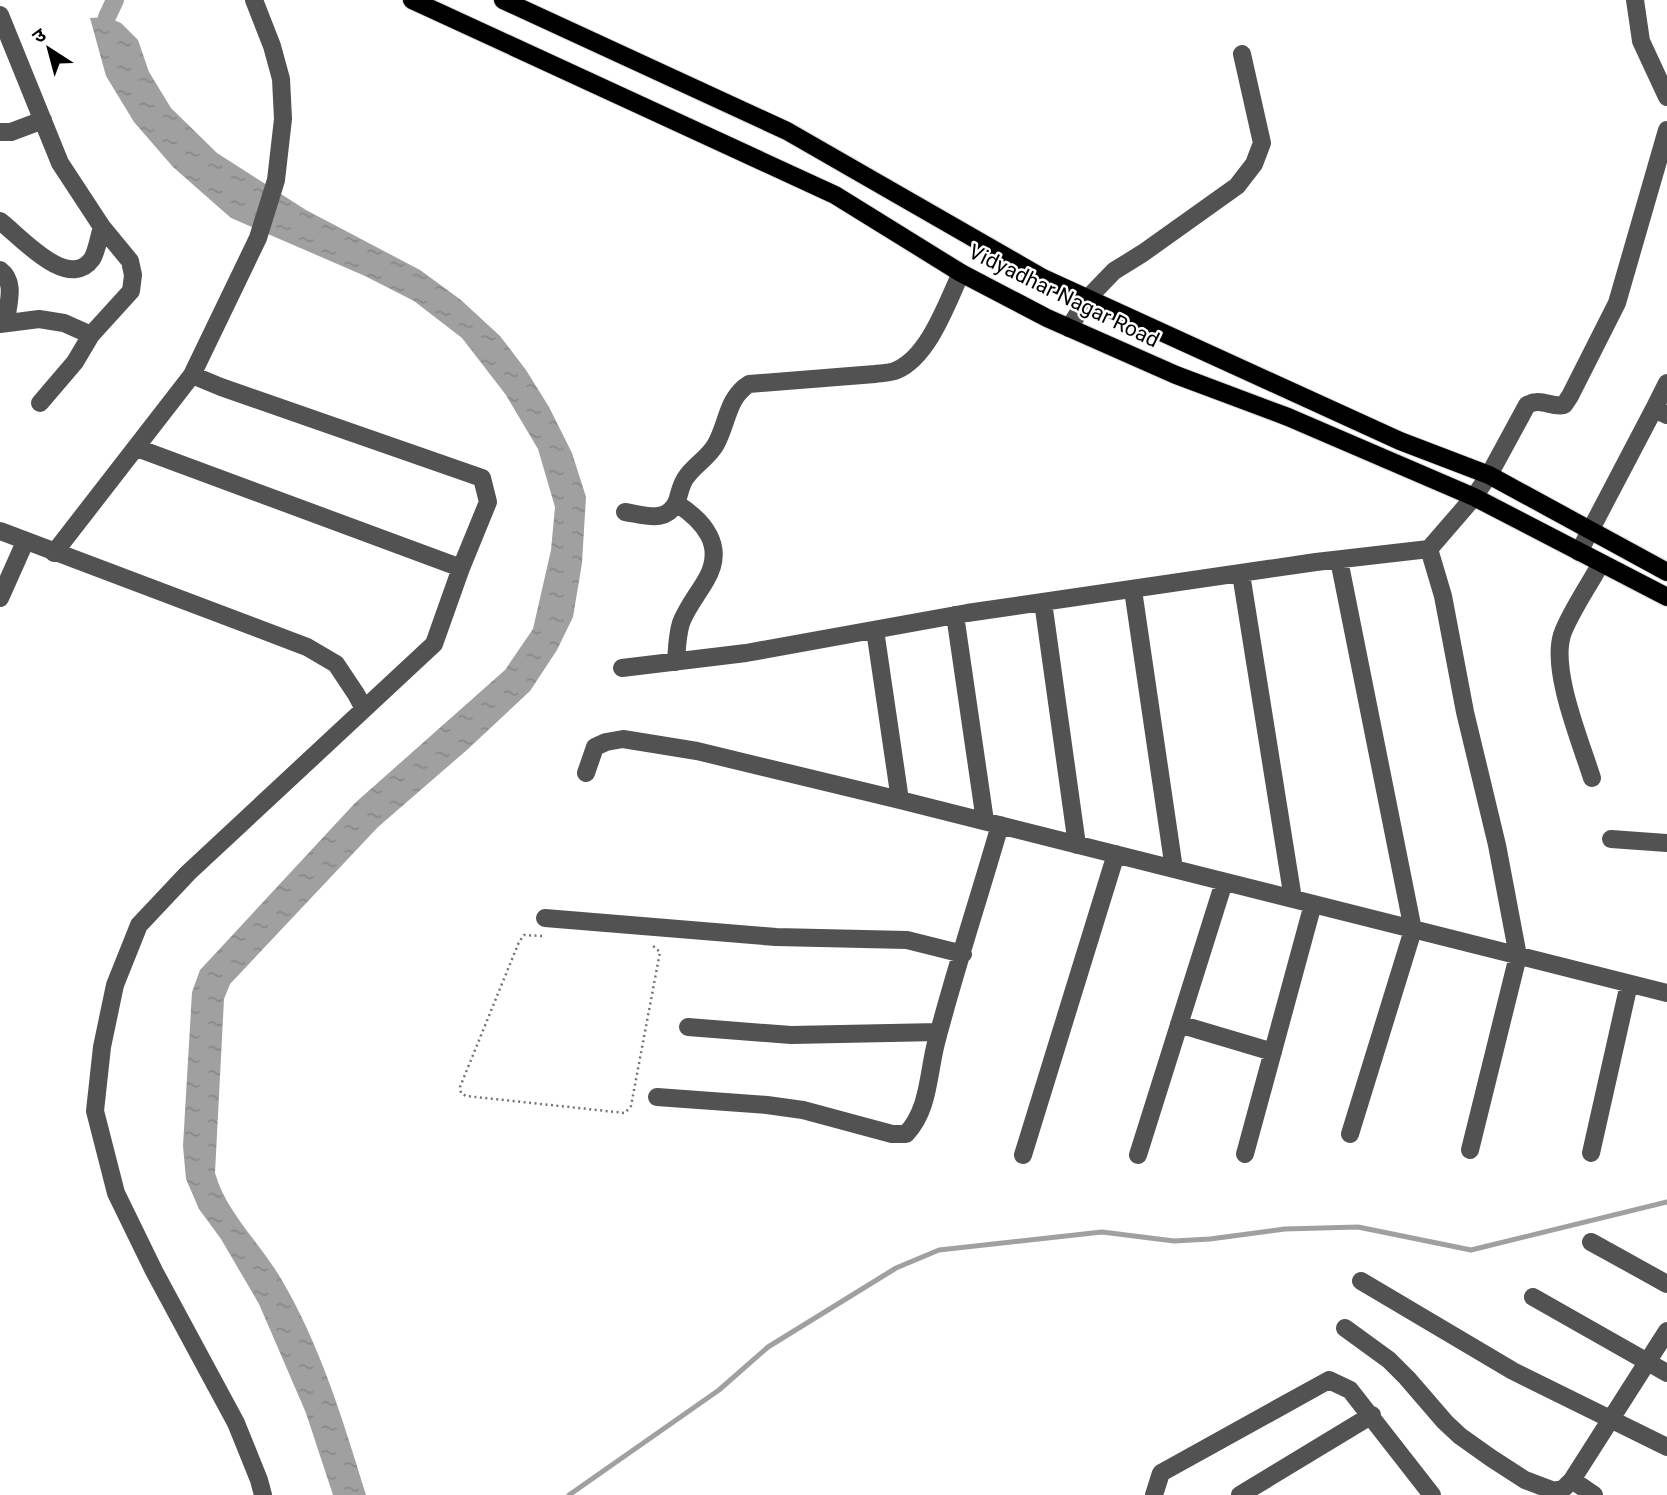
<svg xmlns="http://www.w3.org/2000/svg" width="1667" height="1495" viewBox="0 0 1667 1495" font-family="Roboto,'Noto Sans Devanagari',sans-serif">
<defs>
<pattern id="water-ripples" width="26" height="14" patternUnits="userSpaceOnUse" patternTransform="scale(1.75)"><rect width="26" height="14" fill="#a0a0a0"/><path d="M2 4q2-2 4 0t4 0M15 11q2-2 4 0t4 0" fill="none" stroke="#888"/></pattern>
</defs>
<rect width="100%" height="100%" fill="#fff"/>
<!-- water -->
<path fill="url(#water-ripples)" d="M107 17 121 23 138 40 149 72 171 108 217 153 306 210 420 270 461 300 500 336 526 370 549 407 572 453 586 497 582 563 573 617 557 650 530 691 468 749 378 827 230 984 224 999 215 1173C226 1212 259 1242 280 1277 320 1344 343 1420 366 1495H333L306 1413 259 1304 221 1239 199 1209 186 1179 183 1146 192 992 200 970 355 803 505 670 533 629 551 550 555 507 538 449 506 395 462 338 414 301 365 276 231 218 173 167 134 122 106 76 90 18Z"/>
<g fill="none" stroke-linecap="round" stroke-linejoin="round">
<!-- stream -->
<path stroke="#a0a0a0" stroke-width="5" d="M569 1495 719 1390 768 1347 896 1268 939 1250 1102 1232 1174 1241 1210 1239 1285 1229 1358 1227 1471 1250 1667 1202"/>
<!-- canal -->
<path stroke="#a0a0a0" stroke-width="18" d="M107 17 115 0"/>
<defs>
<path id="major" d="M412 0 835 195 961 273 1047 318 1176 375 1288 417 1474 497 1667 597
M503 0 787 131 1043 278 1400 441 1489 475 1667 572"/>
</defs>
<!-- major casing -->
<use href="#major" stroke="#dbdbdb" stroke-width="20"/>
<!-- path -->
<path stroke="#747474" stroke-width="2.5" stroke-dasharray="2 3.5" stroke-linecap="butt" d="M542 936 524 935 519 942 460 1087 461 1093 466 1096 625 1113 631 1106 660 952 652 945"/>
<!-- minor -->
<path stroke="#525252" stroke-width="18" d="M1635 0 1641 41 1667 97
M0 15 60 163 102 227 130 261 133 275 131 291 91 335 75 362 40 403
M0 132H11L43 120
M0 221C20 236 68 292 92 259 97 251 99 236 102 227
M0 270C16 282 8 303 6 321
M0 324 39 319 64 323 91 335
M1069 328 1087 299 1114 271 1143 253 1237 186 1254 164 1262 143 1242 54
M192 375 221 387 482 478 488 502 461 568 434 644 188 873 139 925 115 985 102 1047 95 1111 116 1193 154 1271 236 1423 259 1480 263 1495
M1654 409 1667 383
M137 448 461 568
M676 503C704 521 726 546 706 580 698 594 687 607 681 623 677 636 677 648 676 662
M625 512C645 515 667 524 677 501 680 492 681 483 687 476 696 464 709 457 716 444 728 422 727 398 749 384L875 374C883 373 891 373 897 370 929 356 947 303 961 273
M0 531 307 647 336 664 356 694 364 709
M1429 549 1474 497 1489 475 1527 405C1541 397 1551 408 1564 405L1570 396 1617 303 1667 130
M1579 552 1654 409 1667 415
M54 553 192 375 258 238 276 180 283 119 281 79 272 46 254 0
M1339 560 1413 930 1350 1134
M1241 574 1293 899
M1133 590 1174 869
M0 598 25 542
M1043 602 1077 845
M955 615 985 821
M875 630 900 800
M622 668 746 653 967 613 1316 562 1429 549 1443 596 1465 712 1497 845 1518 956 1470 1150
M586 773 595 747 606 742 623 739 697 751 900 800 1667 993
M1592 778C1580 740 1551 671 1562 635 1569 614 1590 584 1601 563
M1611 839 1667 843
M545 918 776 937 907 940 963 954
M1179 1024 1273 1052
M688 1027 791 1035 939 1032
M657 1097 767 1105 803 1110 892 1134H906C929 1110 928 1074 936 1043 955 970 979 898 1000 825
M1591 1153 1629 984
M1245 1154 1313 904
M1023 1155 1116 854
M1138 1155 1224 882
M1591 1242 1667 1284
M1361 1281 1513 1371 1667 1447
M1533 1297 1667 1373
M1345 1328 1389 1360 1407 1378 1445 1422 1460 1436 1491 1458 1525 1480 1554 1491 1564 1488 1572 1480 1667 1331
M1572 1480 1594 1495
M1154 1495 1161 1473 1329 1380 1350 1390 1432 1495
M1240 1495 1372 1415"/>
<!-- major -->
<use href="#major" stroke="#000" stroke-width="18"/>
</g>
<g text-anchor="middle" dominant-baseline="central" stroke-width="5" stroke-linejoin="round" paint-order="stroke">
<!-- street labels -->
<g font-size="21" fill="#000" stroke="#fff">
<text transform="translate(1064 296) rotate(26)">Vidyadhar Nagar Road</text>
</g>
</g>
<!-- north arrow -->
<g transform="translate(49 49) rotate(324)" stroke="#ffffff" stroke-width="5" paint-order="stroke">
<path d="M0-5L12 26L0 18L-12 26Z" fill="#000000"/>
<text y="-10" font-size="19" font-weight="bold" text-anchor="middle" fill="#000000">उ</text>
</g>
</svg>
